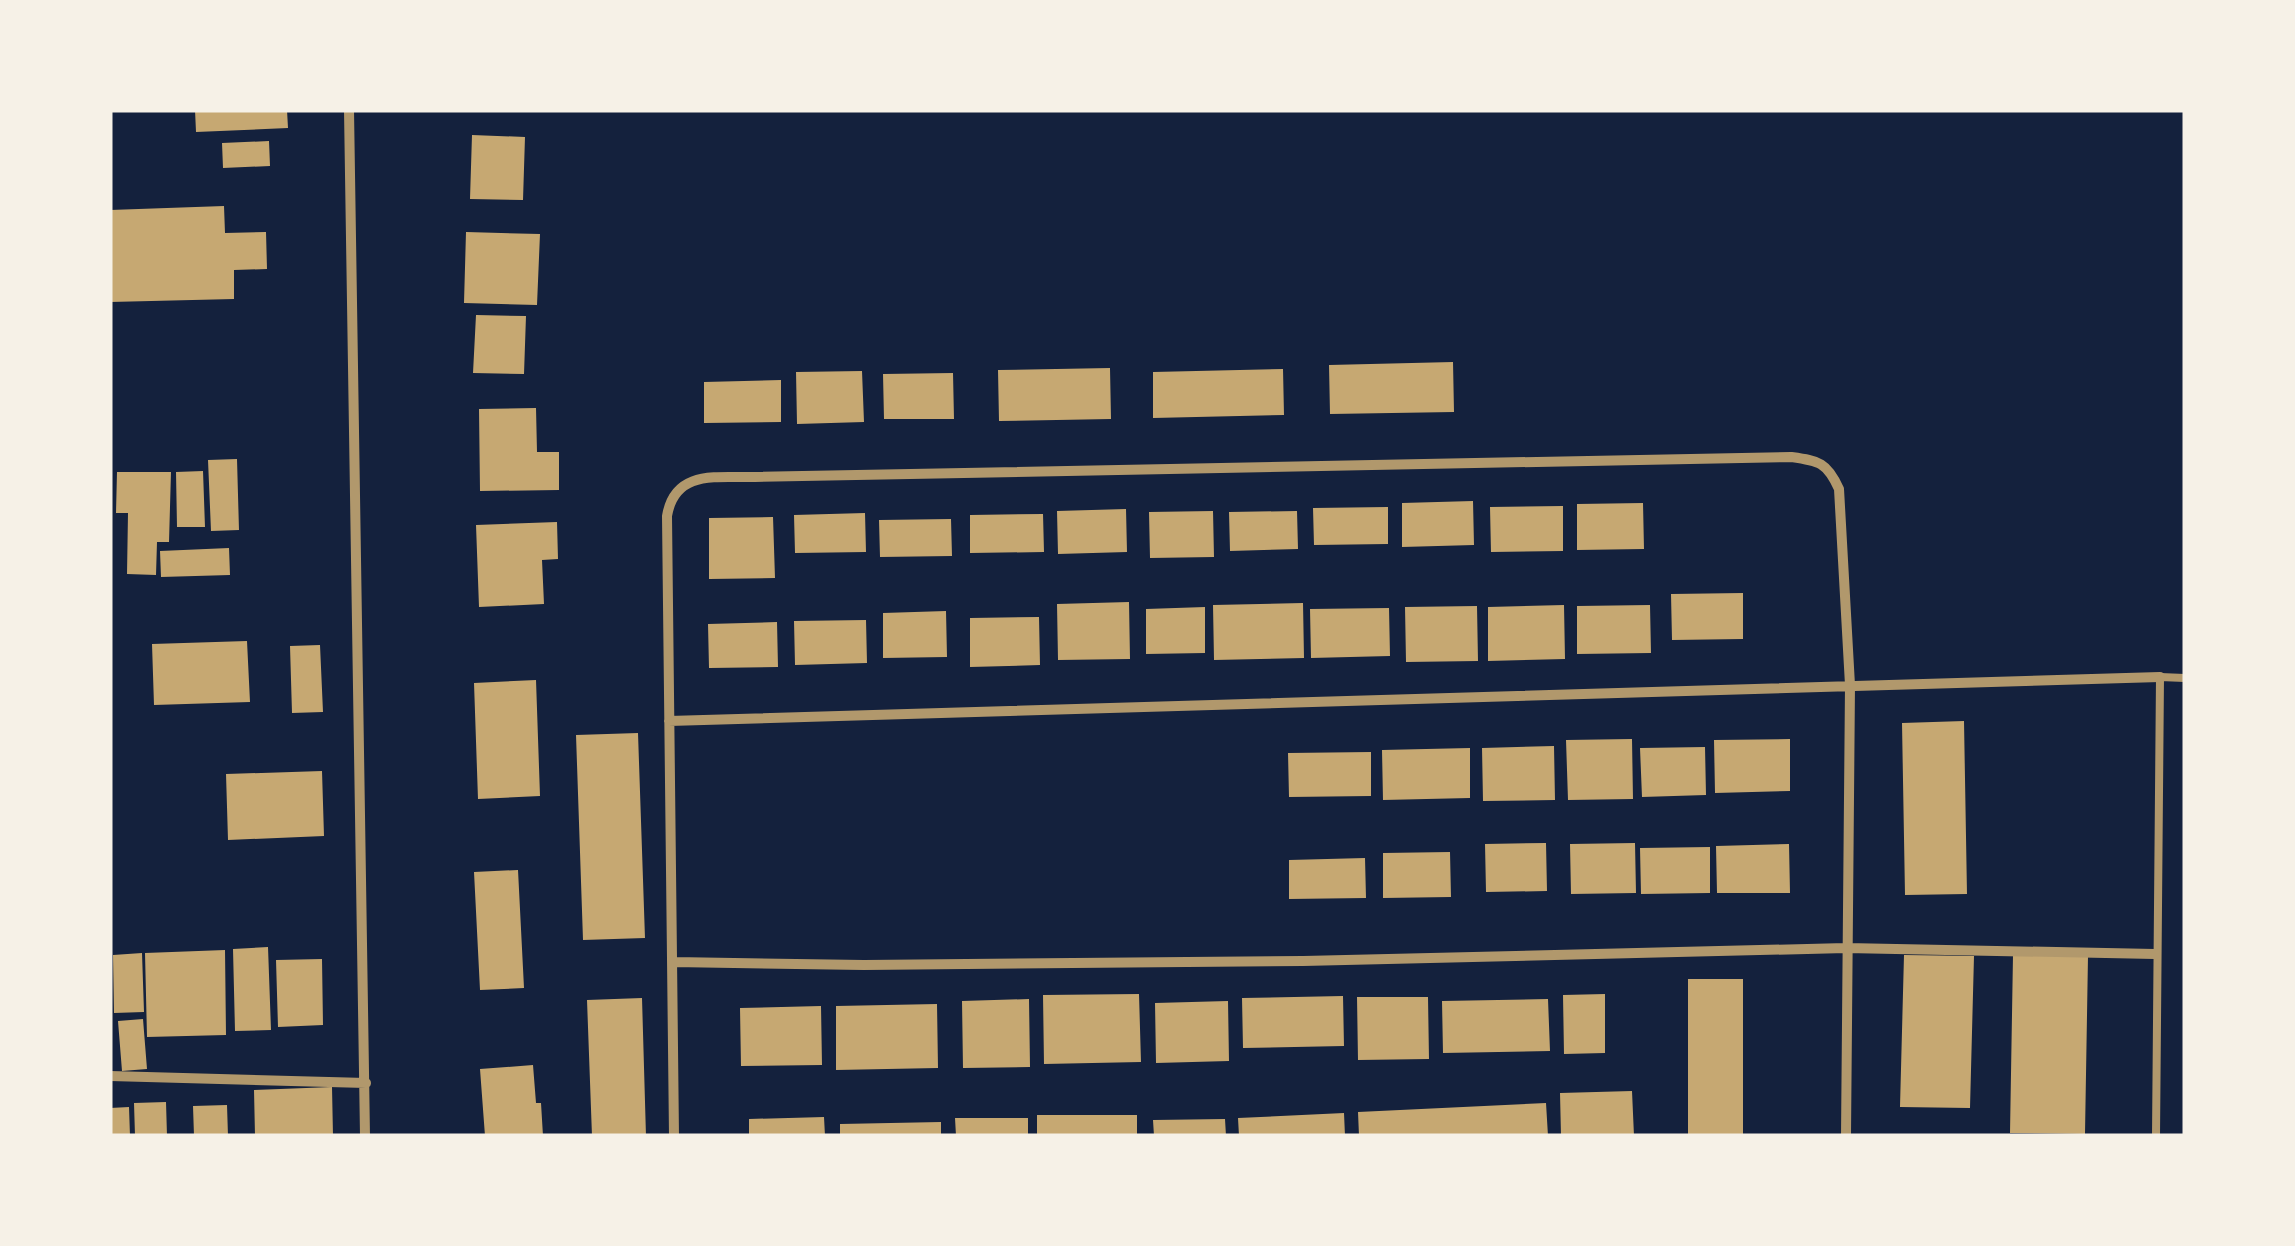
<svg xmlns="http://www.w3.org/2000/svg" width="2295" height="1246" viewBox="0 0 2295 1246" font-family="'Archivo Narrow',sans-serif">
<rect width="100%" height="100%" fill="#14213d"/>
<!-- building -->
<path fill="#c6a872" d="M195 110H287L288 128 196 132Z
M472 135 525 137 523 200 470 199Z
M269 141 270 166 223 168 222 143Z
M224 206 225 233 266 232 267 269 234 270V299L110 302V210Z
M466 232 540 234 537 305 464 303Z
M476 315 526 316 524 374 473 373Z
M1453 362 1454 412 1330 414 1329 365Z
M1110 368 1111 419 999 421 998 370Z
M1283 369 1284 415 1153 418V372Z
M862 371 864 422 797 424 796 372Z
M953 373 954 419H884L883 374Z
M781 380V422L704 423V382Z
M536 408 537 452H559V490L480 491 479 409Z
M237 459 239 530 211 531 208 460Z
M203 471 205 527H177L176 472Z
M117 472H171L169 542H157L156 575 127 574 128 513H116Z
M1473 501 1474 545 1402 547V503Z
M1643 503 1644 549 1577 550V504Z
M1563 506V551L1491 552 1490 507Z
M1388 507V544L1314 545 1313 508Z
M1126 509 1127 552 1058 554 1057 511Z
M1213 511 1214 557 1150 558 1149 512Z
M1297 511 1298 549 1230 551 1229 512Z
M865 513 866 552 795 553 794 515Z
M1043 514 1044 552 970 553V515Z
M773 517 775 578 709 579V518Z
M951 519 952 556 880 557 879 520Z
M557 522 558 559 542 560 544 604 479 607 476 525Z
M229 548 230 575 161 577 160 551Z
M1743 593V639L1672 640 1671 594Z
M1129 602 1130 659 1058 660 1057 604Z
M1303 603 1304 658 1214 660 1213 605Z
M1564 605 1565 659 1488 661V607Z
M1650 605 1651 653 1577 654V606Z
M1477 606 1478 661 1406 662 1405 607Z
M1205 607V653L1146 654V609Z
M1389 608 1390 656 1311 658 1310 609Z
M946 611 947 657 883 658V613Z
M1039 617 1040 665 970 667V618Z
M866 620 867 663 795 665 794 621Z
M777 622 778 667 709 668 708 624Z
M247 641 250 702 154 705 152 644Z
M320 645 323 712 292 713 290 646Z
M536 680 540 796 478 799 474 683Z
M1964 721 1967 894 1905 895 1902 723Z
M638 733 645 938 583 940 576 735Z
M1632 739 1633 799 1568 800 1566 740Z
M1790 739V791L1715 793 1714 740Z
M1554 746 1555 800 1483 801 1482 748Z
M1705 747 1706 795 1642 797 1640 748Z
M1470 748V798L1383 800 1382 750Z
M1371 752V796L1289 797 1288 753Z
M322 771 324 836 228 840 226 774Z
M1546 843 1547 891 1486 892 1485 844Z
M1635 843 1636 893 1571 894 1570 844Z
M1789 844 1790 893H1717L1716 846Z
M1710 847V893L1641 894 1640 848Z
M1450 852 1451 897 1383 898V853Z
M1365 858 1366 898 1289 899V860Z
M518 870 524 988 480 990 474 872Z
M268 947 271 1030 235 1031 233 949Z
M225 950 226 1035 147 1037 145 953Z
M142 953 144 1012 114 1013 113 955Z
M1904 955 1974 956 1970 1108 1900 1107Z
M2013 955 2088 956 2085 1134 2010 1133Z
M322 959 323 1025 278 1027 276 960Z
M1688 979H1743V1136H1688Z
M1139 994 1141 1062 1044 1064 1043 995Z
M1605 994V1053L1564 1054 1563 995Z
M1343 996 1344 1046 1243 1048 1242 998Z
M1357 997H1428L1429 1059 1358 1060Z
M642 998 646 1136H592L587 1000Z
M1029 999 1030 1067 963 1068 962 1001Z
M1548 999 1550 1051 1443 1053 1442 1001Z
M1228 1001 1229 1061 1156 1063 1155 1003Z
M937 1004 938 1068 836 1070V1006Z
M821 1006 822 1065 741 1066 740 1008Z
M143 1019 147 1069 122 1071 118 1021Z
M533 1065 536 1103H541L543 1136H485L480 1069Z
M332 1087 333 1136H255L254 1090Z
M1632 1091 1634 1136H1561L1560 1093Z
M166 1102 167 1136H135L134 1103Z
M1546 1103 1548 1136H1359L1358 1112Z
M227 1105 228 1136H194L193 1106Z
M129 1107 130 1136H110V1108Z
M1344 1113 1345 1136H1239L1238 1118Z
M1037 1115H1137V1136H1037Z
M824 1117 825 1136H749V1119Z
M955 1118H1028V1136H956Z
M1225 1119 1226 1136H1154L1153 1120Z
M941 1122V1136H840V1124Z"/>
<g fill="none" stroke-linecap="round" stroke-linejoin="round">
<!-- service -->
<path stroke="#b1986c" stroke-width="8" d="M2156 1136 2160 677 2185 678"/>
<!-- minor -->
<path stroke="#b1986c" stroke-width="10" d="M349 110 365 1136
M669 721 2160 677
M674 962 864 965 1303 961 1846 948 2155 954
M110 1076 366 1083
M674 1136 667 516C675 469 717 478 755 477L1791 457C1819 461 1827 462 1839 489L1850 685 1846 1136"/>
</g>
<!-- border -->
<rect width="2295" height="1246" fill="none" stroke="#f6f1e7" stroke-width="225"/>
</svg>
